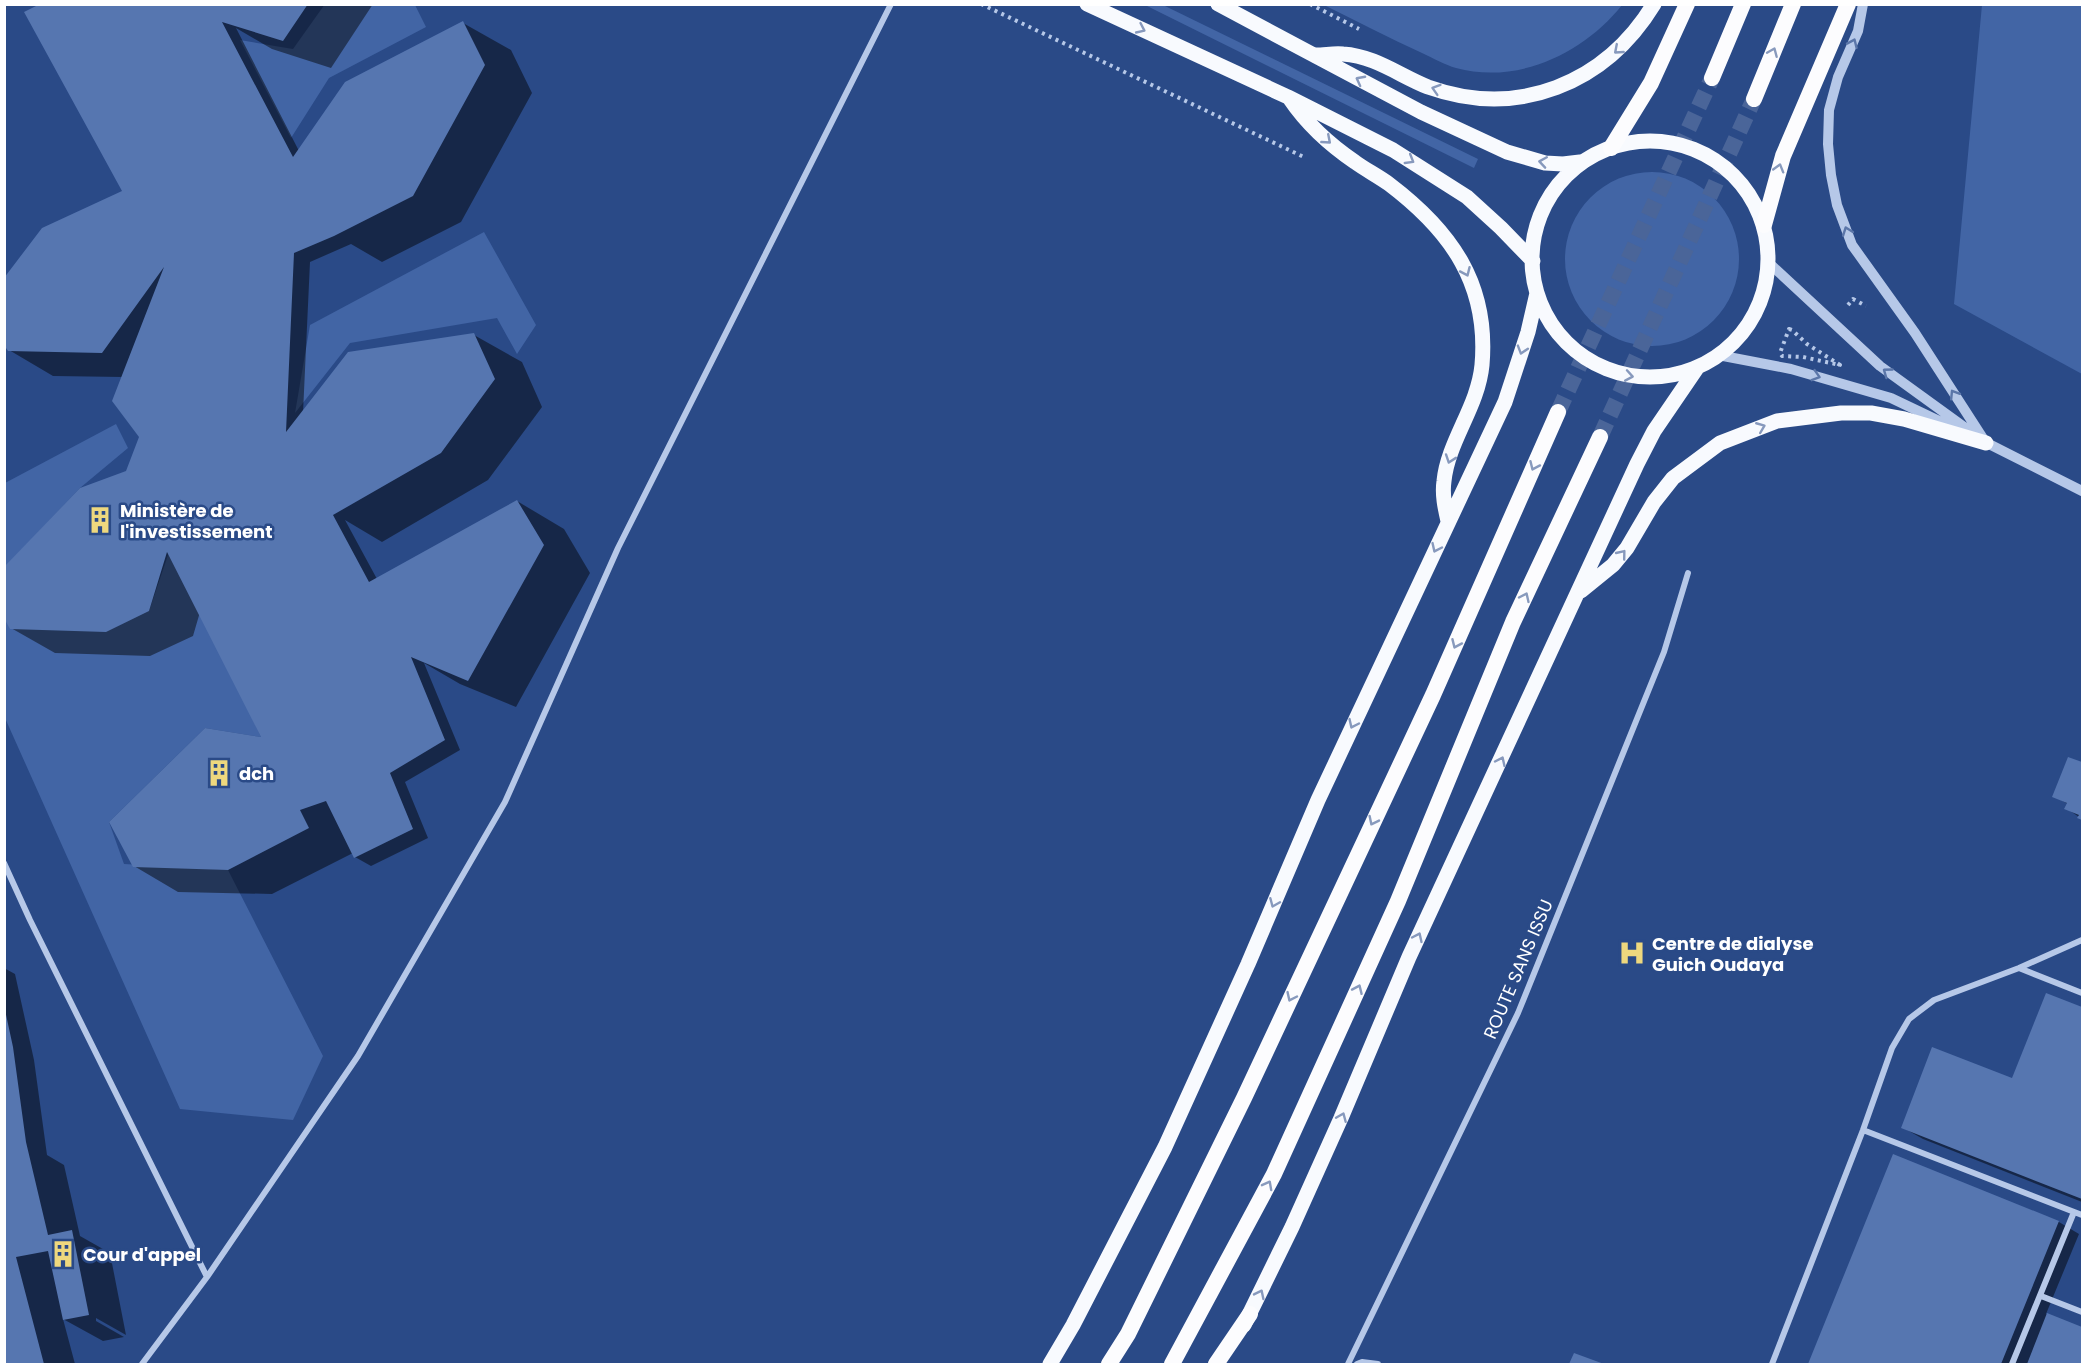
<svg xmlns="http://www.w3.org/2000/svg" width="2087" height="1369" viewBox="0 0 2087 1369" font-family="Poppins,sans-serif">
<rect width="100%" height="100%" fill="#2a4a87"/>
<!-- green -->
<path fill="#4265a5" d="M325 4 415 5 426 27 329 78 291 138 240 40 293 49Z
M1145 5H1163L1478 159 1474 168Z
M1324 5H1622C1584 53 1518 85 1456 68 1445 65 1433 58 1422 53 1389 38 1357 21 1324 5Z
M1982 5H2082V374L1954 304Z
M1565 259a87 87 0 1 1 174 0a87 87 0 1 1-174 0Z
M484 232 536 325 517 354 497 318 350 343 295 413 310 325Z
M116 424 128 448 80 488 5 567V483Z
M171 546 261 737 205 728 109 822 124 864 228 870 323 1056 293 1120 180 1109 5 718 4 618 149 611Z"/>
<!-- shadow -->
<path fill="#0007" d="M44 4H373L331 68 272 49 236 28 299 151 463 23 511 50 532 93 461 222 382 262 351 244 310 262 303 413 474 335 522 362 542 407 488 480 382 542 345 520 377 579 517 501 564 529 590 573 516 707 460 684 424 663 460 750 405 782 428 838 371 866 355 857 353 853 272 894 178 892 134 866 267 741 200 612 193 636 150 656 55 653 11 628 128 472 141 437 123 377 53 376 9 350 124 191Z
M2068 759 2082 764V819L2066 808 2068 804 2054 796Z
M4 968 15 974 34 1060 47 1155 64 1165 80 1236 110 1253 126 1335 96 1318V1321L124 1337 103 1341 63 1319 75 1364H4Z
M2047 995 2082 1009V1202L1923 1139 1902 1127 2013 1080Z
M1894 1156 2059 1222 2079 1234 2046 1314 2082 1328V1364H1809Z"/>
<!-- building -->
<path fill="#5676b0" d="M40 4H308L283 41 222 22 293 157 345 82 463 21 485 65 413 196 334 236 294 253 286 432 348 352 474 333 495 379 441 453 333 515 369 582 517 500 544 545 468 681 411 657 445 740 390 773 413 829 354 858 326 801 300 810 309 828 228 870 133 867 109 822 205 728 261 737 167 552 149 611 106 632 10 629 4 618V567L80 488 126 471 139 437 112 401 164 267 102 353 8 351 4 345V278L42 228 122 191 24 12Z
M2068 757 2082 762V820L2077 818 2079 815 2064 809 2067 803 2052 797Z
M2046 993 2082 1007V1199L1901 1128 1932 1047 2012 1078Z
M5 1010 13 1047 26 1142 48 1235 72 1230 89 1315 63 1320 48 1251 16 1257 44 1364H4Z
M1893 1154 2059 1221 2001 1364H1808Z
M2047 1313 2082 1327V1364H2027Z
M1574 1353 1604 1364H1569Z"/>
<g fill="none" stroke-linecap="round" stroke-linejoin="round">
<!-- trunk-tunnel -->
<path stroke="#4a6599" stroke-width="16" stroke-dasharray="16 8" stroke-linecap="butt" d="M1558 412 1712 78
M1600 437 1754 99"/>
<!-- path -->
<path stroke="#b6c8e8" stroke-width="4" stroke-dasharray="3 4.5" stroke-linecap="butt" d="M981 4 1306 158
M1310 4 1359 29
M1848 305 1853 299 1866 306
M1789 329 1792 330 1807 344 1840 365 1803 357 1782 356 1780 353Z"/>
<!-- minor -->
<path stroke="#b6c8e8" stroke-width="6" d="M4 863 30 920 207 1277
M2019 968 2082 993
M1863 1130 2082 1215
M2041 1296 2082 1312
M142 1364 207 1277 358 1056 505 802 618 548 891 4
M1348 1364 1518 1013 1664 652 1688 573
M1357 1364 1362 1362 1378 1364
M1772 1364 1863 1130 1892 1048 1909 1019 1934 1000 2019 968 2082 940
M2012 1364 2074 1212"/>
<!-- tertiary -->
<path stroke="#b6c8e8" stroke-width="10" d="M1863 4 1858 31 1838 77 1829 110 1828 144 1831 175 1837 205 1852 245 1915 333 1986 443
M1769 263 1880 366 1978 437
M1718 355 1791 369 1891 398 1956 429
M1981 440 2082 491"/>
<!-- primary -->
<path stroke="#f8fafe" stroke-width="15" d="M1087 4 1288 97 1393 150 1467 197 1501 228 1533 261
M1218 4 1421 112 1507 152 1545 163 1563 164 1580 162
M1316 55C1325 55 1334 53 1343 54 1375 56 1400 76 1428 87 1518 119 1605 84 1654 4
M1290 99C1307 124 1330 145 1355 162 1366 170 1378 176 1389 184 1451 231 1489 284 1482 365 1478 407 1448 441 1444 481 1442 495 1445 508 1448 521
M1532 259a118 118 0 1 1 236 0a118 118 0 1 1-236 0Z
M1581 591 1613 565 1627 548 1654 502 1673 478 1720 443 1777 421 1841 413H1871L1904 419 1986 443
M1244 1325 1292 1227 1341 1118 1409 957 1637 464 1654 431 1697 368
M1050 1364 1073 1325 1165 1147 1248 964 1318 800 1505 402 1528 332 1537 293"/>
<!-- trunk -->
<path stroke="#fcfcfe" stroke-width="16" d="M1712 78 1743 4
M1754 99 1793 4
M1611 148 1651 83 1687 4
M1764 225 1783 156 1848 4
M1109 1364 1128 1334 1244 1098 1433 695 1558 412
M1172 1364 1274 1174 1398 901 1513 622 1600 437
M1216 1364 1250 1314"/>
</g>
<!-- one-way arrows -->
<defs><path id="oneway-chevron" d="M-2-3.5L2.5 0L-2 3.5" fill="none" stroke-width="1.6" stroke-linecap="round" stroke-linejoin="round" transform="scale(1.5)"/></defs>
<g stroke="#8799bd">
<use href="#oneway-chevron" transform="translate(1141 29) rotate(25)"/>
<use href="#oneway-chevron" transform="translate(1618 50) rotate(139)"/>
<use href="#oneway-chevron" transform="translate(1360 80) rotate(-152)"/>
<use href="#oneway-chevron" transform="translate(1436 89) rotate(-163)"/>
<use href="#oneway-chevron" transform="translate(1327 140) rotate(41)"/>
<use href="#oneway-chevron" transform="translate(1410 160) rotate(31)"/>
<use href="#oneway-chevron" transform="translate(1543 162) rotate(-171)"/>
<use href="#oneway-chevron" transform="translate(1466 272) rotate(66)"/>
<use href="#oneway-chevron" transform="translate(1522 350) rotate(107)"/>
<use href="#oneway-chevron" transform="translate(1629 376) rotate(10)"/>
<use href="#oneway-chevron" transform="translate(1761 427) rotate(-22)"/>
<use href="#oneway-chevron" transform="translate(1450 459) rotate(109)"/>
<use href="#oneway-chevron" transform="translate(1436 548) rotate(115)"/>
<use href="#oneway-chevron" transform="translate(1622 554) rotate(-51)"/>
<use href="#oneway-chevron" transform="translate(1353 724) rotate(115)"/>
<use href="#oneway-chevron" transform="translate(1501 761) rotate(-65)"/>
<use href="#oneway-chevron" transform="translate(1274 903) rotate(113)"/>
<use href="#oneway-chevron" transform="translate(1418 937) rotate(-65)"/>
<use href="#oneway-chevron" transform="translate(1342 1117) rotate(-67)"/>
<use href="#oneway-chevron" transform="translate(1260 1294) rotate(-64)"/>
</g>
<g stroke="#5b76a9">
<use href="#oneway-chevron" transform="translate(1853 43) rotate(-66)"/>
<use href="#oneway-chevron" transform="translate(1847 231) rotate(-110)"/>
<use href="#oneway-chevron" transform="translate(1887 372) rotate(-144)"/>
<use href="#oneway-chevron" transform="translate(1816 376) rotate(17)"/>
<use href="#oneway-chevron" transform="translate(1954 394) rotate(-122)"/>
</g>
<g stroke="#889abd">
<use href="#oneway-chevron" transform="translate(1773 52) rotate(-67)"/>
<use href="#oneway-chevron" transform="translate(1779 168) rotate(-74)"/>
<use href="#oneway-chevron" transform="translate(1534 466) rotate(114)"/>
<use href="#oneway-chevron" transform="translate(1525 597) rotate(-65)"/>
<use href="#oneway-chevron" transform="translate(1456 644) rotate(114)"/>
<use href="#oneway-chevron" transform="translate(1373 821) rotate(116)"/>
<use href="#oneway-chevron" transform="translate(1358 989) rotate(-66)"/>
<use href="#oneway-chevron" transform="translate(1291 997) rotate(115)"/>
<use href="#oneway-chevron" transform="translate(1268 1185) rotate(-62)"/>
</g>
<!-- icons -->
<defs>
<symbol id="building-bare" viewBox="-9 -9 18 18"><path d="M-4-6H4V6H1V3H-1V6H-4ZM-2.5-4.3h1.7v1.8h-1.7ZM.8-4.3h1.7v1.8H.8ZM-2.5-1h1.7V.8h-1.7ZM.8-1h1.7V.8H.8Z" fill="#eed87e" stroke="#2a4a87" stroke-width="2.5" paint-order="stroke"/></symbol>
<symbol id="hospital-bare" viewBox="-9 -9 18 18"><path d="M-5-5h3v3.5h4V-5h3V5h-3V1.5h-4V5h-3Z" fill="#eed87e" stroke="#2a4a87" stroke-width="2.5" paint-order="stroke"/></symbol>
</defs>
<g fill-rule="evenodd">
<use href="#building-bare" x="81" y="501" width="38" height="38"/>
<use href="#building-bare" x="200" y="754" width="38" height="38"/>
<use href="#hospital-bare" x="1613" y="934" width="38" height="38"/>
<use href="#building-bare" x="44" y="1235" width="38" height="38"/>
</g>
<g text-anchor="middle" dominant-baseline="central" stroke-width="5" stroke-linejoin="round" paint-order="stroke">
<!-- poi labels -->
<g font-size="18" font-weight="bold" fill="#fff" stroke="#2a4a87" text-anchor="start">
<text x="120" y="510">Ministère de<tspan x="120" dy="21">l'investissement</tspan></text>
<text x="239" y="773">dch</text>
<text x="1652" y="943">Centre de dialyse<tspan x="1652" dy="21">Guich Oudaya</tspan></text>
<text x="83" y="1254">Cour d'appel</text>
</g>
<!-- street labels -->
<g font-size="18" fill="#fff" stroke="#2a4a87">
<text transform="translate(1518 969) rotate(-67)">ROUTE SANS ISSU</text>
</g>
</g>
<!-- border -->
<rect width="2087" height="1369" fill="none" stroke="#ffffff" stroke-width="12"/>
</svg>
